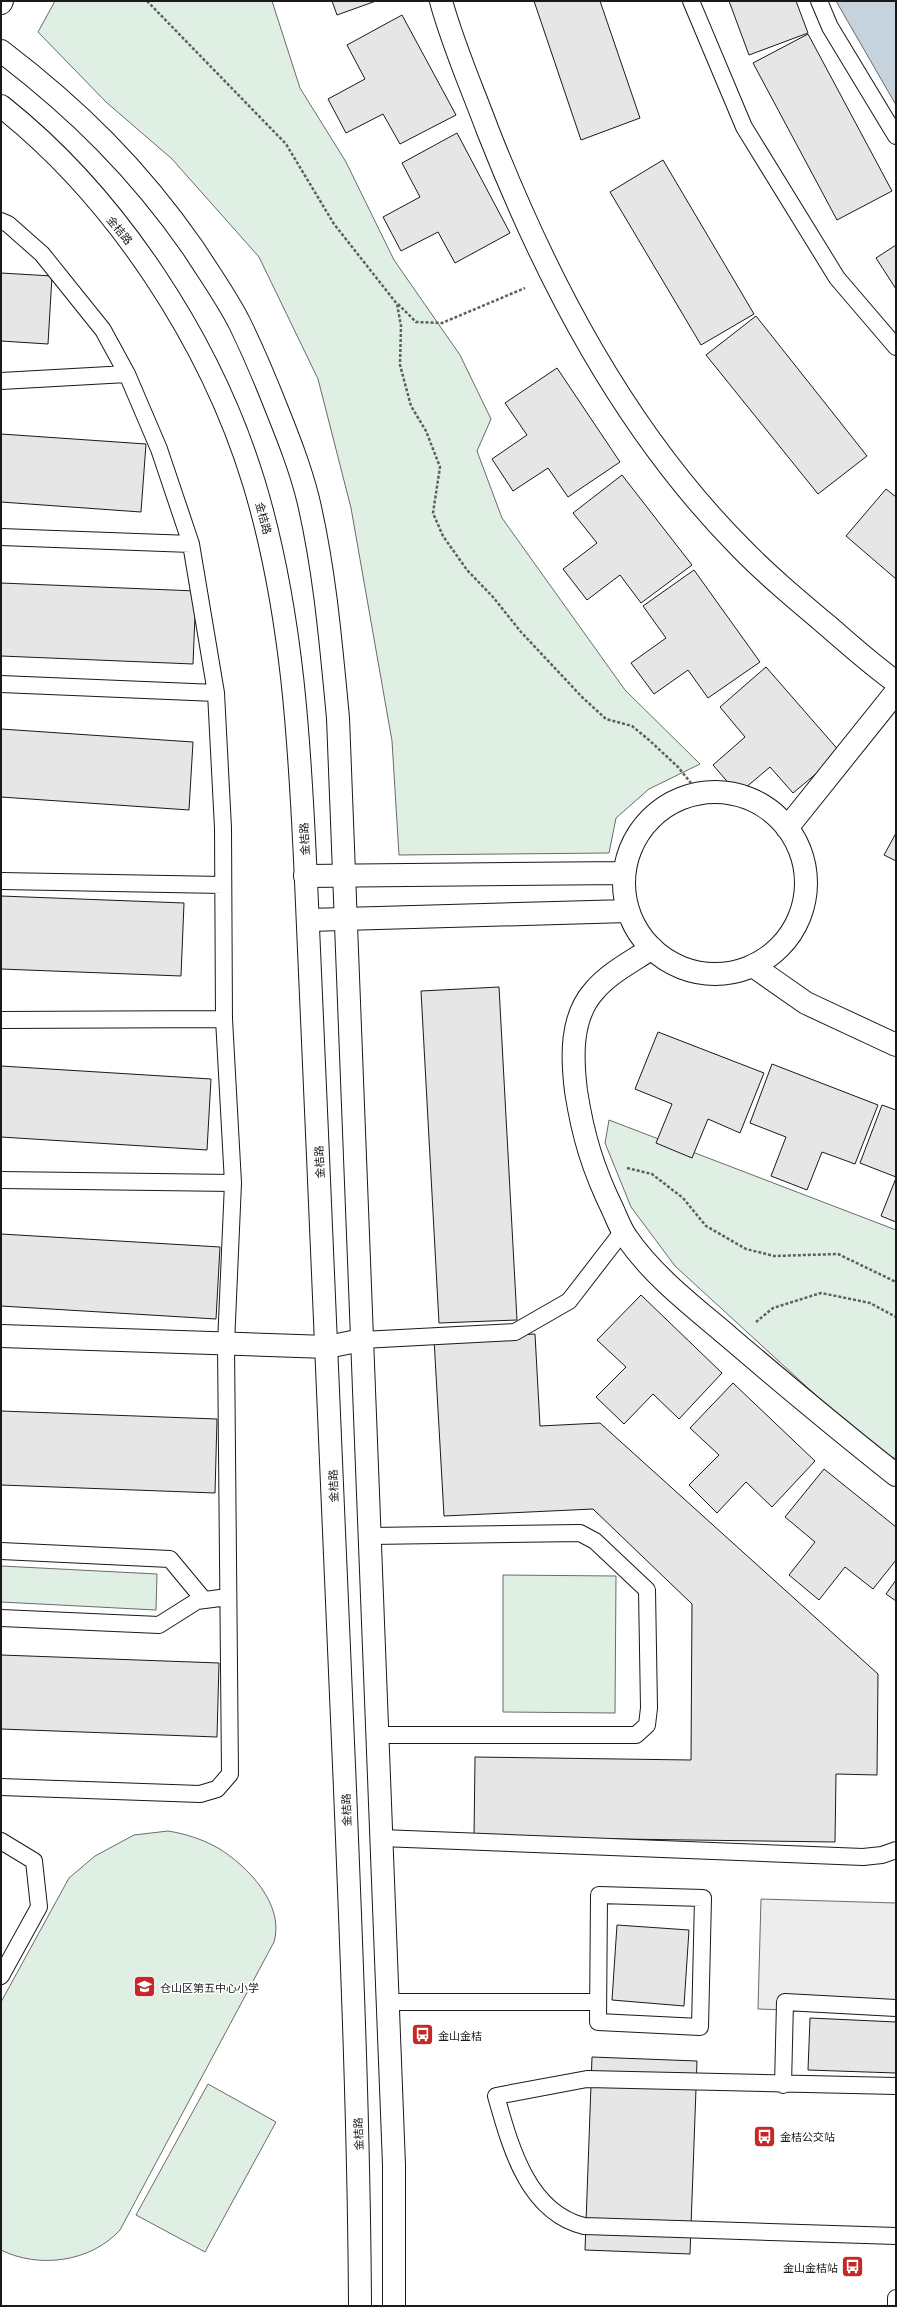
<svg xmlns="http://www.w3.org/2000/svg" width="897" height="2307" viewBox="0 0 897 2307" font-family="Commissioner,'Noto Sans SC',sans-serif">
<rect width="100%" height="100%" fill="#fff"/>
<!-- green -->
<path fill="#e0efe3" stroke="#6a6a6a" d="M55 1H272L300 88 346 162 394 260 460 355 491 419 477 451 502 518 625 690 700 764 649 789 616 818 609 853 399 855 392 741 351 508 318 379 259 257 172 159 106 102 38 32Z
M609 1120 896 1230V1459L868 1443 675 1266 631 1207 605 1143Z
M1 1566 157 1574 156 1610 1 1602Z
M503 1575 616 1576 615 1713 503 1712Z
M168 1831C186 1834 202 1839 218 1848 248 1866 285 1905 274 1942L120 2230C91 2262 39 2269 1 2250V2002L69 1878 95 1856 134 1835Z
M208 2084 276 2122 205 2252 136 2215Z"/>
<!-- parking -->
<path fill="#ededed" stroke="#6a6a6a" d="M761 1899 896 1903V2014L758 2009Z"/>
<!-- water -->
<path fill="#c6d2dc" stroke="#6a6a6a" d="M836 1H896V105Z"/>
<!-- building -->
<path fill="#e6e6e6" stroke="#1a1a1a" d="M332 1H376L337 15Z
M534 1H600L640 118 581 140Z
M729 1H796L808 33 749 55Z
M402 15 456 115 400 144 383 114 346 133 328 99 365 79 347 45Z
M808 34 892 191 837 220 753 63Z
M457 133 510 233 455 263 438 232 401 251 383 217 420 197 402 163Z
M663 160 754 314 701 345 610 192Z
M896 245V289L876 258Z
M1 273 52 276 48 344 1 341Z
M756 316 867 456 818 494 706 355Z
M557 368 620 462 568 497 548 468 513 491 492 459 527 435 505 403Z
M1 434 146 444 141 512 1 502Z
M622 475 692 565 641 603 620 575 587 600 563 569 597 543 573 513Z
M886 489 896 497V579L846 536Z
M694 570 760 662 708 698 688 670 654 694 631 663 666 638 643 606Z
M1 583 196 591 193 664 1 656Z
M766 667 841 753 793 793 770 767 738 794 713 765 745 737 720 707Z
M1 729 193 742 189 810 1 797Z
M896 833V861L884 855Z
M1 896 184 903 181 976 1 969Z
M499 987 517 1320 439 1323 421 991Z
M658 1032 764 1073 740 1133 708 1119 692 1158 656 1143 672 1104 635 1089Z
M772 1064 878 1105 855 1164 822 1152 807 1190 771 1176 786 1137 750 1123Z
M1 1066 211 1079 207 1150 1 1137Z
M882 1105 896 1110V1177L860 1163Z
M896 1178V1222L881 1216Z
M1 1234 220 1247 216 1319 1 1306Z
M641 1295 722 1373 679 1419 653 1394 624 1424 596 1397 626 1367 597 1340Z
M535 1334 540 1426 600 1423 878 1674 877 1775 836 1774 835 1842 474 1837 475 1757 691 1760 692 1604 593 1509 444 1516 434 1339Z
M733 1383 815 1461 772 1507 746 1482 717 1513 689 1485 719 1455 690 1428Z
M1 1411 217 1419 215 1493 1 1485Z
M824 1469 896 1527V1560L873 1589 845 1567 819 1600 789 1575 815 1542 785 1517Z
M896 1580V1601L886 1594Z
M1 1655 219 1663 217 1737 1 1729Z
M617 1925 689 1930 684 2006 612 2000Z
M810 2018 896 2022V2073L808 2070Z
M592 2057 697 2061 690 2254 585 2250Z"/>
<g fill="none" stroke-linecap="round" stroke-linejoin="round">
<defs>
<path id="service" d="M691 1 744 127 837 278 896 347
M819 1 830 27 896 136
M1 221 8 224 42 254 103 330 127 374 159 449 191 544 216 693 223 828 224 1019 233 1183 226 1344 230 1774 217 1789 200 1794 1 1787
M1 381 127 374
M1 537 191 544
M1 684 216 693
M1 881 223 885
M1 1020 224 1019
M1 1180 233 1183
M362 1340 515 1332 569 1301 623 1231
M370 1536 580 1533 595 1541 647 1590 649 1708 647 1725 636 1735H377
M1 1551 170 1559 204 1600
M1 1618 159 1625 197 1601 228 1597
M381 1838 863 1857 882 1855 896 1850
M1 1841 34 1861 39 1907 1 1976
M599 1895 703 1898 700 2027 598 2022Z
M388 2002H598
M783 2085 785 2002 896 2008
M896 2086 587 2079 496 2096C510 2145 527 2212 584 2226L896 2236
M896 2306V2298"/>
<path id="minor" d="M441 1C453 45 472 88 488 131 547 281 624 429 738 545 766 574 797 600 828 626 850 645 872 665 896 682
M1 3 2 1
M624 883a91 91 0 1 1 182 0a91 91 0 1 1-182 0Z
M787 828 896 692
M305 876 624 873
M308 920 628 911
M652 948C633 961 609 973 594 991 570 1018 572 1058 576 1091 583 1136 593 1169 613 1210 617 1219 621 1230 627 1238 654 1277 694 1307 729 1337 784 1384 839 1430 896 1475
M753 966 806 1003 896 1045
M1 1336 327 1347 362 1340"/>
<path id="secondary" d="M1 51C77 109 138 169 193 248 209 273 227 298 240 324 253 351 265 379 276 407 288 437 300 467 308 499 325 571 331 645 338 718L394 2165V2306
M1 106C117 198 211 342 254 483 293 612 300 747 306 881 310 980 315 1080 319 1180 329 1383 337 1586 345 1789 352 1961 359 2133 360 2306"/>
</defs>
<!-- service casing -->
<use href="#service" stroke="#1a1a1a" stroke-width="18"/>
<!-- minor casing -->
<use href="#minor" stroke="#1a1a1a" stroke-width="24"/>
<!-- secondary casing -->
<use href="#secondary" stroke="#1a1a1a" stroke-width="24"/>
<!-- path -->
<path stroke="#5f5f5f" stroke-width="2.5" stroke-dasharray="3 2" stroke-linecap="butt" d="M147 1 286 144 334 224 397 304 401 326 400 365 411 406 426 431 440 467 433 513 443 536 467 570 493 597 521 632 582 697 606 719 632 726 649 740 678 767 699 793
M398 304 416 322 442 323 525 288
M627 1168 652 1174 683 1198 706 1226 746 1249 774 1256 838 1254 896 1282
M756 1322 773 1308 821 1293 870 1303 896 1317"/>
<!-- service -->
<use href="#service" stroke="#fff" stroke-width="16"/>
<!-- minor -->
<use href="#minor" stroke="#fff" stroke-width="22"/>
<!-- secondary -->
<use href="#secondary" stroke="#fff" stroke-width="22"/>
</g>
<!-- icons -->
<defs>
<symbol id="school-square" viewBox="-11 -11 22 22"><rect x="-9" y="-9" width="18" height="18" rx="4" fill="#c62828" stroke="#fff"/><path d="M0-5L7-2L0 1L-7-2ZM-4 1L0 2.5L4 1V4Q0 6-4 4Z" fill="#fff"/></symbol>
<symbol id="bus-square" viewBox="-11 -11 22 22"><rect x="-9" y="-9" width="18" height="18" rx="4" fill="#c62828" stroke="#fff"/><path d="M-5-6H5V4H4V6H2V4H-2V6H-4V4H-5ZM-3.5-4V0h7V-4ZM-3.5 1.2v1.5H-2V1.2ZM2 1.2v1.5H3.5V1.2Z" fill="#fff"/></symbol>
</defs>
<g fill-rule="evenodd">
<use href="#school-square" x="132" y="1974" width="25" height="25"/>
<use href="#bus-square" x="410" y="2022" width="25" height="25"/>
<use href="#bus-square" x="752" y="2124" width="25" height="25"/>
<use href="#bus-square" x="840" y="2254" width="25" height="25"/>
</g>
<g text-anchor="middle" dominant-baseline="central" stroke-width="3" stroke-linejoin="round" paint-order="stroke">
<!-- street labels -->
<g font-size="11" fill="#1a1a1a" stroke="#fff">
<text transform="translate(120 230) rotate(51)">金桔路</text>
<text transform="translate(264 518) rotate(75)">金桔路</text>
<text transform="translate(304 839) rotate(-93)">金桔路</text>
<text transform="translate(319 1162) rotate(-93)">金桔路</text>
<text transform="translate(333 1486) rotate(-92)">金桔路</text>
<text transform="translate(346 1810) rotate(-92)">金桔路</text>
<text transform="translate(358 2134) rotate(-92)">金桔路</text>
</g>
<!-- poi labels -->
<g font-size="11" fill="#1a1a1a" stroke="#fff" text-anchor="start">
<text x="160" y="1987">仓山区第五中心小学</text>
<text x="438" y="2035">金山金桔</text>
<text x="780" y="2136">金桔公交站</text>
<text x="838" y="2267" text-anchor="end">金山金桔站</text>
</g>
</g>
<!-- border -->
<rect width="897" height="2307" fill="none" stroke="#1a1a1a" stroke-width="4"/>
</svg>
